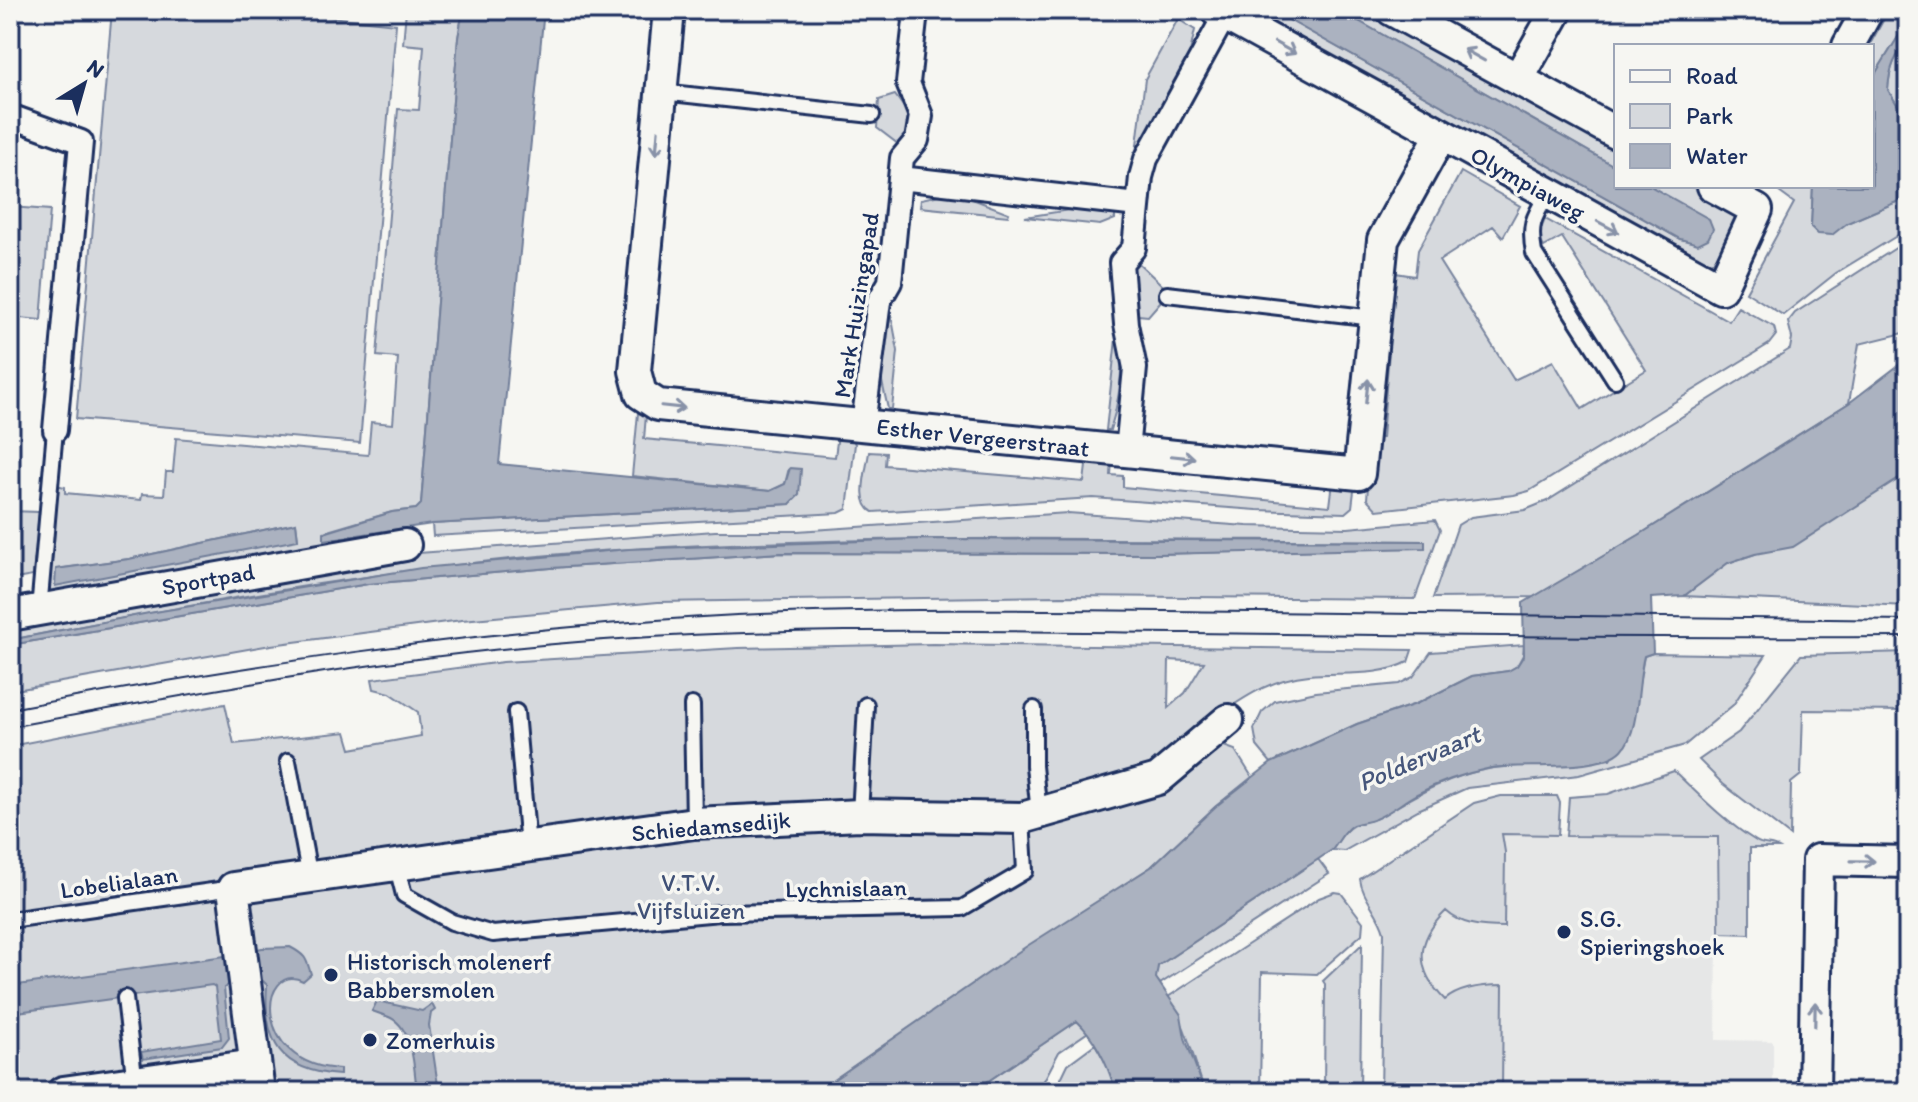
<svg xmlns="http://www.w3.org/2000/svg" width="1918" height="1102" viewBox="0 0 1918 1102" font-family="Itim,sans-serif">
<rect width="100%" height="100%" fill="#f6f6f2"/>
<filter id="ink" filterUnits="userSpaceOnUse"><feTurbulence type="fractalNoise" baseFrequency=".0125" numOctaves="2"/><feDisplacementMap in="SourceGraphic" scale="16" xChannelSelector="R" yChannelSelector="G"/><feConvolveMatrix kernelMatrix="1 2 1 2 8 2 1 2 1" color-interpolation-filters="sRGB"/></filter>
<g filter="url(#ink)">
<!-- built -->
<path fill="#e6e7e7" d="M1501 833 1718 837 1716 1040 1773 1041V1092H1408L1409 886Z"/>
<!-- green -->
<path fill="#d6d9dd" stroke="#78849e" stroke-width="2" fill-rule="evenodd" d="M112 10H263L396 24 360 443 76 419Z
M406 10H463L458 38 421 504 417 509 392 512 324 532V548L49 601 56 485 65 487V493L141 500 142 494 164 495 166 472H173L176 438 368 455 371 422 393 424 398 358 377 356 398 109 419 110 424 46 403 44ZM296 523 298 539 57 569 129 559Z
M1233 10H1271L1680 239 1709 220 1650 186C1687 186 1711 183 1737 214 1737 234 1724 254 1708 265Z
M1339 10H1376L1616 144V167Z
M1889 10H1908V21L1872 79V46H1869Z
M1178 19 1195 30 1188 61 1136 153 1145 79Z
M1908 44V122L1888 90C1889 72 1894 54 1908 44Z
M895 95 911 117 909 138 902 147 877 128 879 100Z
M1461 172 1520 206 1503 237 1493 226 1439 261 1514 380 1553 361 1582 409 1646 370 1562 237 1544 247 1538 237 1545 219 1729 321 1738 307 1774 327 1776 335 1769 344 1529 491 1514 495 1377 510 1367 499 1372 438H1382L1389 351 1382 350 1389 272 1415 276 1418 250Z
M1782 186H1813L1811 227 1832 234 1847 223 1908 197V229L1836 273 1783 315 1746 292 1794 203 1779 192Z
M954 192 1009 213 1008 216 920 207 921 199Z
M10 207 50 210 41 320 10 317Z
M1069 210 1115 214V219L1100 225 1025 217Z
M1908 240V332L1859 344 1849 403 1639 535 1534 597 1433 598 1458 525 1471 517 1525 510 1547 501 1790 349 1792 338 1788 322 1795 313Z
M1133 258 1162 285 1161 301 1148 316 1138 315 1128 264Z
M889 303 898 351 892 409H888L879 368Z
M1116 339H1121C1123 371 1120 400 1110 430H1106Z
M638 413 646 415 644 439 835 457 838 434 852 437 855 444 847 509 839 513 433 536 432 524 790 504 789 468 785 484 770 491 632 476Z
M869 452 886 453 885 465 1084 482 1087 458 1112 460 1111 475 1123 476V487L1330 506 1333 482 1350 485 1354 491 1352 507 1345 513 1257 510 1093 498 873 512C855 503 867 469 869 452Z
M1908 473V606L1684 596 1727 563 1755 554Z
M10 511 39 512 33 576 10 580Z
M1068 513 1247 526 1348 528 1435 520 1440 530 1415 599 1062 596 658 602 462 620 271 645 10 691V645L368 584 551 568 781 553 1156 554 1425 547 1424 541C1160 540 895 533 631 549 422 561 215 600 10 640V625L392 555 715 531H797Z
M933 644 1412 650 1408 662C1380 677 1341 672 1309 675 1273 679 1251 693 1223 712L1221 745 1235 750 1252 777 1215 807 1151 867 1027 947 816 1092H10V746L225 704 234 744 346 732 351 749 421 736 418 712 390 693 374 689 372 679 503 662 738 648ZM1169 660 1204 662 1185 693 1168 708Z
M1524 645 1523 655 1517 666 1509 671 1472 676 1416 704 1357 724 1271 763 1257 746 1254 729 1262 712 1275 701 1316 692 1399 684 1413 677 1431 652Z
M1908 652V711L1803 710 1801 775 1791 783 1790 836 1723 784 1699 760 1739 732 1801 655Z
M1653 653 1766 655 1733 705 1685 745 1579 775 1467 788 1418 810 1344 851 1332 850C1338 842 1344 830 1352 826 1361 821 1372 822 1381 816 1416 795 1452 774 1494 768 1533 763 1571 767 1610 759L1636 702 1644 656Z
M1674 771C1700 796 1725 822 1756 841 1763 846 1771 843 1779 848H1750V934L1719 933 1718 837 1566 836 1569 797 1608 794Z
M1501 796H1557L1560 803 1558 835 1502 834 1505 852 1504 927C1482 927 1461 925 1446 911 1415 941 1415 970 1445 1000 1460 987 1483 985 1503 985L1502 1092H1381L1384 932C1379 912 1362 898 1360 879L1474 803Z
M1318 859 1329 874 1160 984 1155 978 1158 966Z
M1335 892 1341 893 1363 922 1362 934 1317 974 1262 972 1260 1092H1205C1194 1061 1186 1023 1168 997L1319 898Z
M1362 944 1360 1092H1324L1325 984 1323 981Z
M1077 1021 1088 1032 1059 1052 1038 1092H972Z
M1095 1044 1110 1070 1116 1092 1055 1091 1068 1064Z"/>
<!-- water -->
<path fill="#abb2c0" stroke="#717e99" stroke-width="2" d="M463 10H544L499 464 770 491 785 484 790 468 801 469 799 495 790 504 432 524 324 540V533L392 512 416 509 421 504 458 38Z
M1271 10H1339L1616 167V186H1650L1709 219 1713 229 1708 239 1698 244 1680 239Z
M1908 21V44C1894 54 1889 72 1888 90L1908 122V197L1847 223 1832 235 1818 234 1811 227 1813 186H1872V79Z
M1908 358V473L1793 547 1755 554 1728 563 1684 596 1651 598 1653 653 1644 656C1637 682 1640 731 1622 750 1600 773 1524 763 1491 768 1467 773 1439 782 1417 794 1402 802 1390 813 1375 819 1368 823 1358 822 1351 826 1344 830 1338 843 1332 850L1158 966 1156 978 1181 1015 1185 1038 1205 1092H1116C1108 1066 1097 1040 1077 1021L972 1092H816L1027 946 1151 867 1215 807 1271 763 1357 724 1416 704 1472 676 1508 671 1517 666 1524 655 1523 603 1639 535 1849 403Z
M296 523 298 540 55 586 56 569 129 559Z
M922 539 1425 541V548L1156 554 781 553 551 568 368 584 10 645V640L149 613 421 568 629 549Z
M290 947C307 956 306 959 311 974L303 981C260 960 250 1065 340 1069V1075C280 1071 263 1042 267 985L263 981 230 984 224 988 229 1038 222 1047 143 1059 141 1052 221 1039 215 987 212 985 10 1013V986L232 955 262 948Z
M377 1001 422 1011 432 1004 435 1010 431 1013 429 1025 439 1092H417C414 1070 414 1030 391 1018 385 1015 378 1013 372 1011Z"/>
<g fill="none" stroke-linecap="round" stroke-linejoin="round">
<defs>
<path id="service" d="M662 92 872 115
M1547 195C1533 218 1529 226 1534 253L1615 380
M1167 294 1374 318
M39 610 55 430
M692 705 694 823
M1034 709V766L1039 813
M516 712 528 846
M288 761 310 878
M860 815 866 705
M397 867 404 895 452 922 493 934 720 913 962 908 1025 871 1022 818
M10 920 233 888
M125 998 135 1084"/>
<path id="pedestrian" d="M10 116 81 142 55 430
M900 178 1138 205
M863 425 879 301 890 282 902 158 917 140 921 116 908 83 915 21 912 10
M1127 451 1135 368 1126 324 1121 263 1134 248 1141 177 1146 159 1225 15"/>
<path id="minor" d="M669 10 635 371 641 394 658 405 1359 474 1383 240 1441 135
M1216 10 1721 288 1757 210 1713 186
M1392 10 1616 133
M1848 46 1868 10
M1518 79 1557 10
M10 615 405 545
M63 1092 255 1065
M259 1092 233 888 694 823 860 815 1022 818 1158 779 1228 720
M1814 1092 1818 860 1908 862"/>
</defs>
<!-- service casing -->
<use href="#service" stroke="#1b2f5e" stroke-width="20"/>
<!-- pedestrian casing -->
<use href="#pedestrian" stroke="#1b2f5e" stroke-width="28"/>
<!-- minor casing -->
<use href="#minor" stroke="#1b2f5e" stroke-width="36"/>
<!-- service -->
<use href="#service" stroke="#f6f6f2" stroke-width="14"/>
<!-- pedestrian -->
<use href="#pedestrian" stroke="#f6f6f2" stroke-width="22"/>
<!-- minor -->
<use href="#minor" stroke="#f6f6f2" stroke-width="30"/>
<!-- tram -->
<path stroke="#1b2f5e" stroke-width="2" d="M10 709C239 666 469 631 702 617 887 606 1072 610 1257 612 1474 615 1691 618 1908 620
M10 727C198 692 386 657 578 642 781 626 986 631 1190 633 1429 636 1669 638 1908 637"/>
</g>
<!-- one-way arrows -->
<defs><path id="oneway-shaft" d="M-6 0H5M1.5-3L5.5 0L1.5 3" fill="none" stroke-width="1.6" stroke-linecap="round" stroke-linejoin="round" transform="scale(2)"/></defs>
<g stroke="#8892a8">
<use href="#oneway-shaft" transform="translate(1285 48) rotate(29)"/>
<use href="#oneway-shaft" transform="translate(1474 55) rotate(-151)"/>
<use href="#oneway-shaft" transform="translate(657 143) rotate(95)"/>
<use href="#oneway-shaft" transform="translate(1608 227) rotate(28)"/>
<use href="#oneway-shaft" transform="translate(1367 391) rotate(-84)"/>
<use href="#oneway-shaft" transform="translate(673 407) rotate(6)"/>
<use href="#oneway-shaft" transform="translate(1183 457) rotate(6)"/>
<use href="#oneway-shaft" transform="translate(1863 861) rotate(1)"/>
<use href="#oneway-shaft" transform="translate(1815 1014) rotate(-89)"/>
</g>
</g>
<!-- markers -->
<g fill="#1b2f5e" stroke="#f6f6f2" stroke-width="3">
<circle cx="1564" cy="932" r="8"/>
<circle cx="331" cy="975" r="8"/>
<circle cx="370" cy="1040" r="8"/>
</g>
<g text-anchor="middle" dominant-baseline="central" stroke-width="7" stroke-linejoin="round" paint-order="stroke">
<!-- street labels -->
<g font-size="24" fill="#1b2f5e" stroke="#f6f6f2">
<text transform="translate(1528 183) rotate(29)">Olympiaweg</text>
<text transform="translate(856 305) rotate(-81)">Mark Huizingapad</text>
<text transform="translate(983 437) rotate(6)">Esther Vergeerstraat</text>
<text transform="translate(208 579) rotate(-10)">Sportpad</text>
<text transform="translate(711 826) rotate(-5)">Schiedamsedijk</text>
<text transform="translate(119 882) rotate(-8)">Lobelialaan</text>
<text transform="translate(846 888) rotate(-1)">Lychnislaan</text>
</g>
<!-- park labels -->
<g font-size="24" fill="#405177" stroke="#f6f6f2">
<text x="691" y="882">V.T.V.<tspan x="691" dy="28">Vijfsluizen</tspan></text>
</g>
<!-- poi labels -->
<g font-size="24" fill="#1b2f5e" stroke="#f6f6f2" text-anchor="start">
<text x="1580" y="918">S.G.<tspan x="1580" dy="28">Spieringshoek</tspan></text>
<text x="347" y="961">Historisch molenerf<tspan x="347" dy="28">Babbersmolen</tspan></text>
<text x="386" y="1040">Zomerhuis</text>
</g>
<!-- water labels -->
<g font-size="26" font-style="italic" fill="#46567b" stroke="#f6f6f2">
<text transform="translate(1419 758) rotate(-23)">Poldervaart</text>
</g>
</g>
<!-- margin -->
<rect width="1918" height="1102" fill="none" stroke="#f6f6f2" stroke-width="40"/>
<rect x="20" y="20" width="1878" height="1062" fill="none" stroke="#1b2f5e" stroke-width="3" filter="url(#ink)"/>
<!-- legend -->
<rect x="1614" y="44" width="260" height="144" fill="#f6f6f2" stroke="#9ea6b7" stroke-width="2"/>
<rect x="1630" y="70" width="40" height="12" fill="#f6f6f2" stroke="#9ea6b7" stroke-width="2"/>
<text x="1686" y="84" font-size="24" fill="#1b2f5e">Road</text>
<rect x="1630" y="104" width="40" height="24" fill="#d6d9dd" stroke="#9ea6b7" stroke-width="2"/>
<text x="1686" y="124" font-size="24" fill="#1b2f5e">Park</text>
<rect x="1630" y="144" width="40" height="24" fill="#abb2c0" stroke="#9ea6b7" stroke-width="2"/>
<text x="1686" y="164" font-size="24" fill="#1b2f5e">Water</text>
<!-- north arrow -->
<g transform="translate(84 84) rotate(37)" stroke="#f6f6f2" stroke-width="6" paint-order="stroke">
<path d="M0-6L14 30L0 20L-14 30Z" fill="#1b2f5e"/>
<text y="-12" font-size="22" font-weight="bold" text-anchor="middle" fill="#1b2f5e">N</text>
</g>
</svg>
